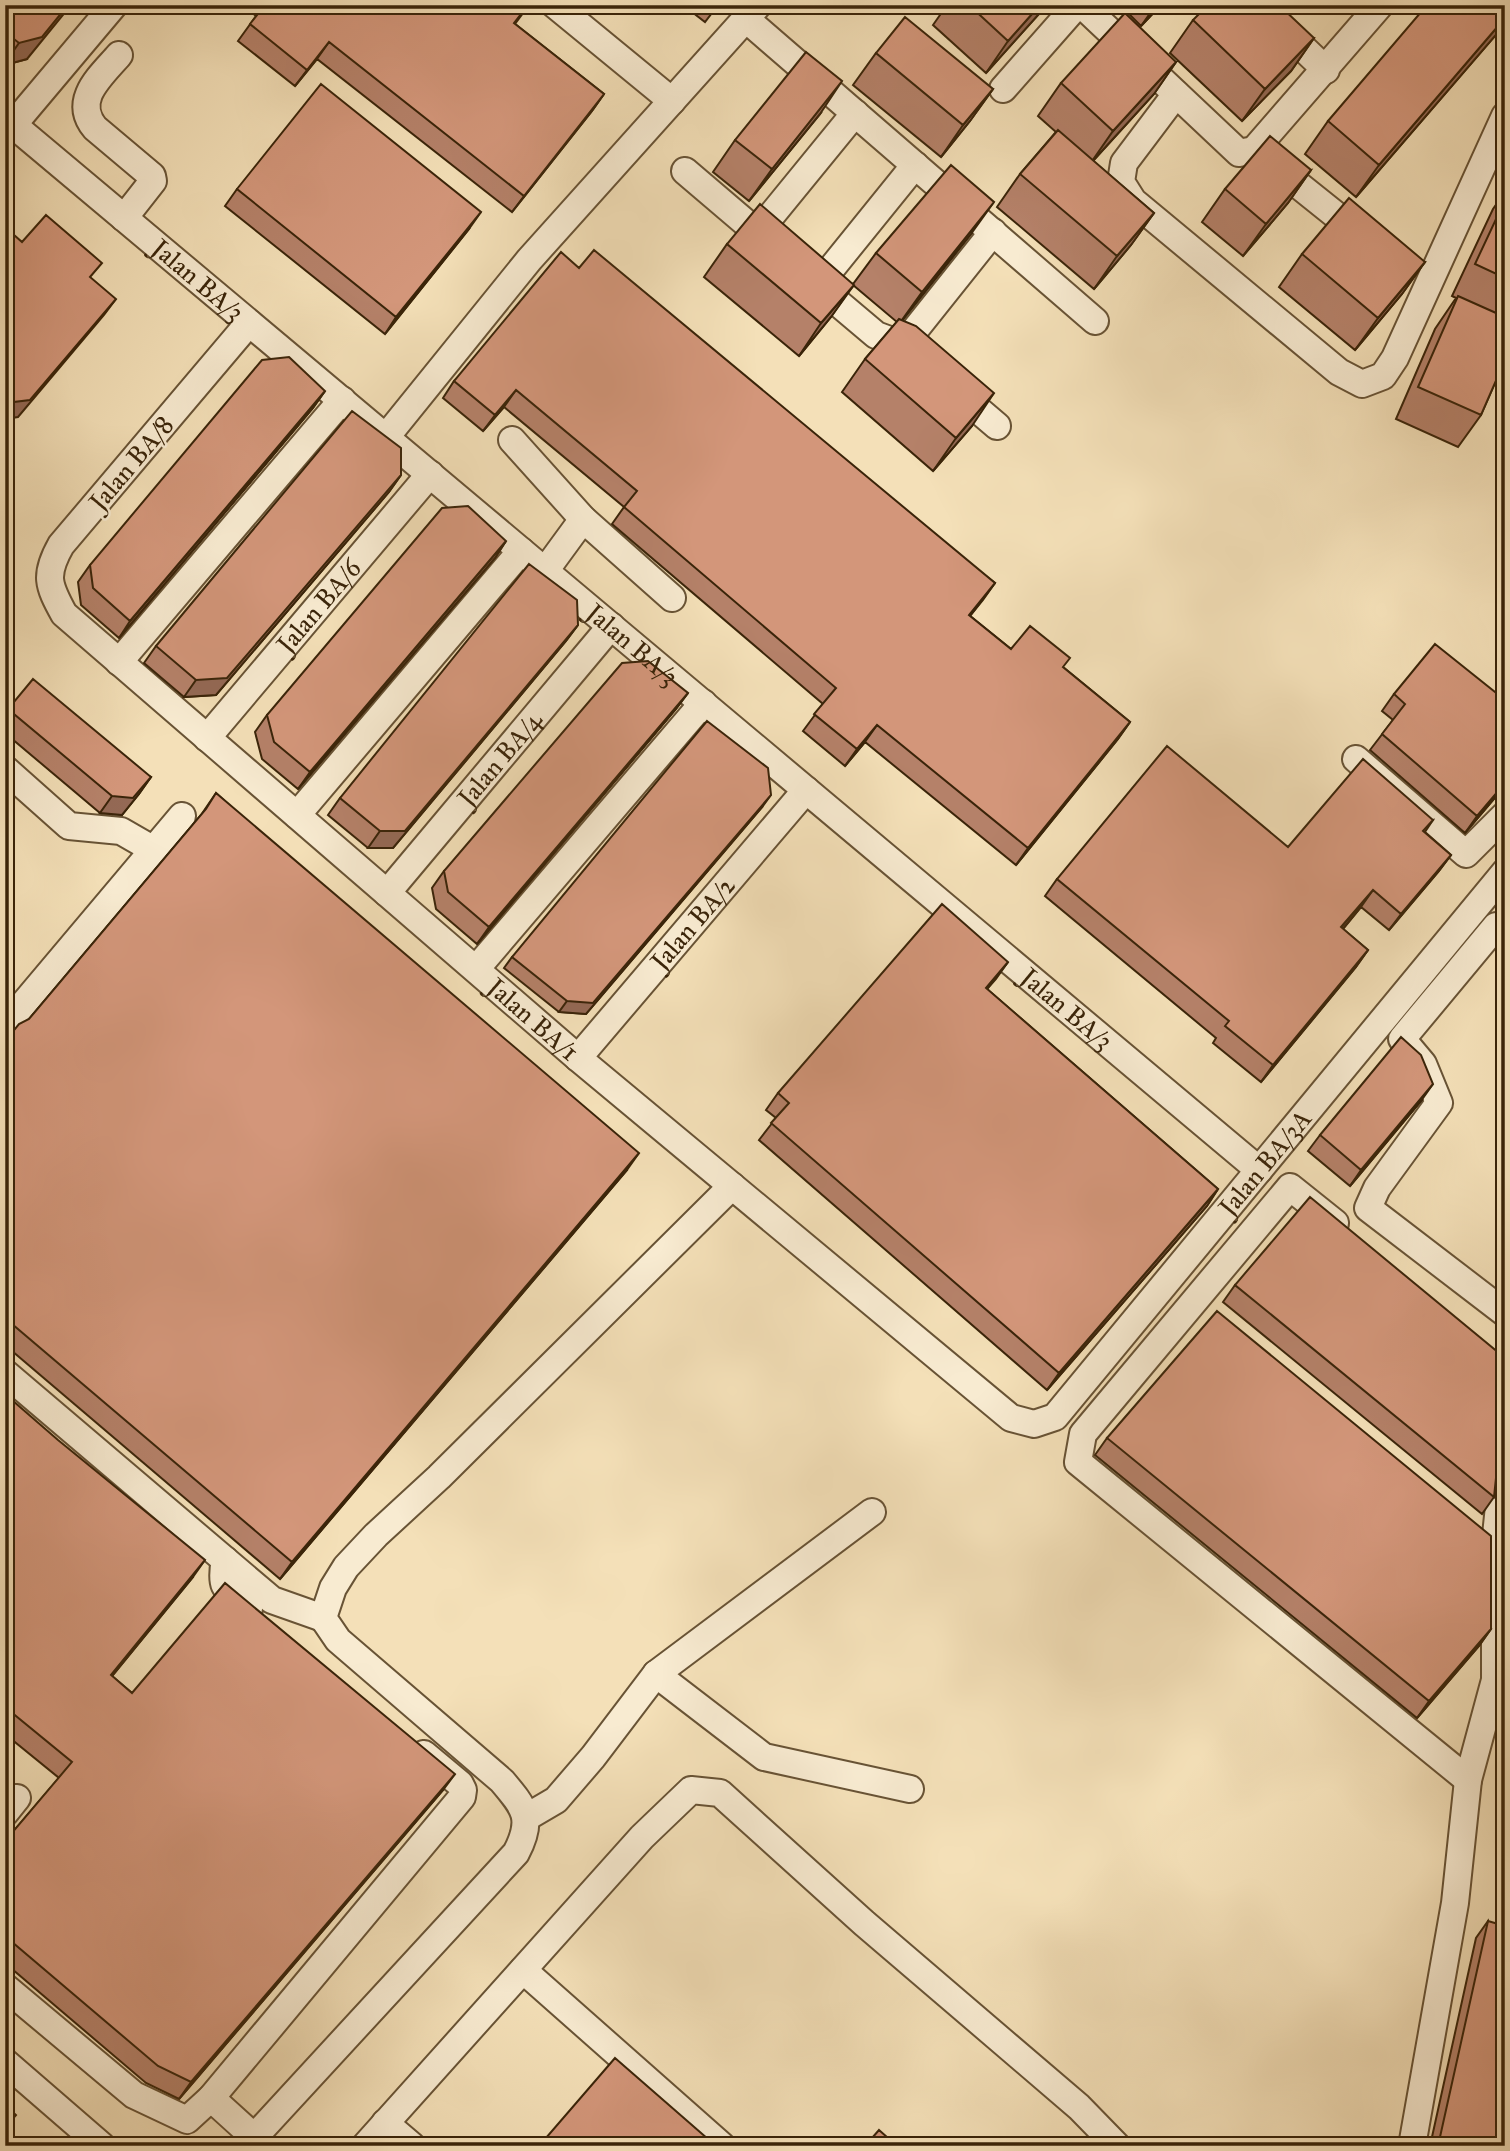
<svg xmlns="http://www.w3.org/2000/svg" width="1510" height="2151" viewBox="0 0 1510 2151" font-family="'IM FELL Great Primer',serif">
<rect width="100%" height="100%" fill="#f4e0b8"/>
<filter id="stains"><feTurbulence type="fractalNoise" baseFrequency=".00286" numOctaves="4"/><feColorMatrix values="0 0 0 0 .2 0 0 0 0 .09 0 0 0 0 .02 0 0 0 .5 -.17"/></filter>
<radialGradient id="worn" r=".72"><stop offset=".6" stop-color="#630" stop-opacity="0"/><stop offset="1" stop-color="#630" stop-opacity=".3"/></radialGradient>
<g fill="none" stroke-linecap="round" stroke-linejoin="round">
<defs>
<g id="minor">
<path d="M555 5 672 101"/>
<path d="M1082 5 1239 153 1254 150 1380 5"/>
<path d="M1258 5 1326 70"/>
<path d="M746 19 1095 321"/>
<path d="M119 55C100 77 72 100 95 128L152 176 153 181 124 218"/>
<path d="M1003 89 1077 5"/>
<path d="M1176 94 1124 163 1121 182 1133 201 1339 372 1362 384 1383 376 1395 358 1505 116"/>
<path id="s1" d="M5 118 1259 1170"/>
<path d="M13 125 114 5"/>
<path d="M1272 164 1362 236"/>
<path d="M685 171 773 246"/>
<path d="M757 233 855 113"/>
<path d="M812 281 876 335 903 345 993 232"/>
<path d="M818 285 915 165"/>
<path id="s2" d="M249 323 61 545C44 575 48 585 64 614L578 1058 1011 1418 1034 1424 1055 1417 1505 872"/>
<path d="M956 391 997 426"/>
<path d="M386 437 529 260 758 5"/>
<path d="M512 440 583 519 672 598"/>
<path d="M545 571 583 519"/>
<path d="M119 662 342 400"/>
<path id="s3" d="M207 738 430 474"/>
<path d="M1356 759 1466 854 1505 815"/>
<path d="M5 769 69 826 121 831 154 850"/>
<path d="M297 815 521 551"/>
<path id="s4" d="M387 893 611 626"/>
<path d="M1505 932 1496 926 1402 1039 1423 1064 1439 1103 1377 1188 1368 1208 1505 1313"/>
<path d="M476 969 703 703"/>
<path d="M5 1026 182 816"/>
<path id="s5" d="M578 1058 806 790"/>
<path d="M1335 1223 1290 1187 1083 1434 1078 1462 1468 1780"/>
<path d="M5 1373 272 1600 323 1618"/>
<path d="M225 1560C219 1590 227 1590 249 1609"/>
<path d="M656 1674 764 1757 910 1789"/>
<path d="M5 1813 17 1798"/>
<path d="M527 1817 556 1800 593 1757 656 1674 872 1512"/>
<path d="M523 1970 722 2146"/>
<path d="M5 1987 134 2095 187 2120 211 2098"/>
<path d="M5 2062 102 2146"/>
<path d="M385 2123 412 2146"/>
<path d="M254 2137 211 2098 462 1797 463 1790 460 1784 424 1754"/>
<path d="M246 2146 516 1853C534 1819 525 1808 502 1781L338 1640 323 1618 333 1588 346 1567 376 1535 439 1477 732 1186"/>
<path d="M365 2146 642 1837 691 1790 720 1793 864 1923 1079 2107 1117 2146"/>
<path d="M1412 2146 1455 1903 1468 1780 1495 1680V1545L1505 1448"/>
</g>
</defs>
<!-- minor casing -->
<use href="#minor" stroke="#685335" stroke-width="30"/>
<!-- minor -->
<use href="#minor" stroke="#f8ebd1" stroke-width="26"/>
</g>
<!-- wall -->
<path fill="#b58169" stroke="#3a2409" stroke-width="2" d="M5 5 27 59 5 65Z
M243 5H529L515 24 604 94 592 111 512 212 317 59 295 86 238 41 256 16Z
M683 5H718L705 22Z
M947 5H1047L986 73 933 25Z
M1120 5H1161L1141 26Z
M1317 5H1331L1325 12Z
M1505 5V21L1495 36 1356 197 1305 154 1328 121Z
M1193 20 1314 38 1291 71 1242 121 1170 53Z
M876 53 993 89 970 121 941 157 853 85Z
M1176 62 1154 94 1093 161 1154 213 1131 245 1094 289 997 207 1020 174 1056 132 1038 116 1061 83Z
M820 114 749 201 713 172 735 140Z
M1311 170 1288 203 1243 256 1202 222 1225 189Z
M237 189 469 229 385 334 225 206Z
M1505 192V360L1481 415 1458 447 1396 419 1435 329 1456 298 1452 296 1493 209Z
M971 234 902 321 972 426 933 471 842 392 865 359 897 322 853 285 831 317 799 356 704 277 727 244 853 284 876 253Z
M1302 254 1425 262 1402 294 1355 350 1279 287Z
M579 268 995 583 970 616 1011 649 1064 668 1130 722 1118 739 1016 865 865 742 845 766 803 731 823 704 612 524 624 507 504 407 483 431 443 398 454 381Z
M325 391 313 408 119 638 81 605 78 582 90 565Z
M401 475 389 492 216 695 184 697 144 663 156 646Z
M506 541 495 558 298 789 262 759 255 732 267 715Z
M578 625 566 641 393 848H368L328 815 340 798Z
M688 693 676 709 477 944 436 909 432 888 444 871Z
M1394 694 1505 700V786L1465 833 1370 750 1393 720 1382 711Z
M8 709 151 777 139 794 122 815 100 813 5 733V713Z
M216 793 627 1170 280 1579 5 1345V1041L29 1019 201 815Z
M763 806 586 1014 559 1012 504 968 512 957Z
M1433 820 1425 832 1451 855 1439 871 1389 930 1361 907 1343 929 1368 950 1356 967 1261 1082 1213 1043 1216 1038 1045 896 1057 879 1288 847Z
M1008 962 987 989 1218 1189 1207 1206 1047 1390 759 1140 776 1118 766 1110 778 1093Z
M1421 1101 1350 1186 1308 1151 1320 1135Z
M1235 1285 1501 1430 1494 1497 1482 1514 1223 1302Z
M5 1394 193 1577 112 1676 132 1693 443 1790 179 2099 146 2083 5 1963V1841L59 1778 5 1734Z
M1107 1438 1491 1629 1479 1646 1417 1718 1095 1455Z
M1488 1921 1505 2146H1430L1476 1938Z"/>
<!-- shaded-wall -->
<path fill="#946955" stroke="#3a2409" stroke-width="2" d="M68 5H71L27 59 5 65V63L19 43Z
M1040 5H1047L986 73 1008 41Z
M1156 5H1161L1141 26Z
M1505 18V21L1495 36 1356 197 1379 165Z
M1314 38 1291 71 1242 121 1265 89Z
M329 42 317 59 295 86 307 70Z
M1176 62 1154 94 1090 164 1113 131Z
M842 81 820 114 749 201 772 169Z
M993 89 970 121 941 157 963 125Z
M604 94 592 111 512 212 524 196Z
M1311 170 1288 203 1243 256 1266 224Z
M994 202 971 234 899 324 922 292Z
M481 212 469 229 385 334 396 317Z
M1154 213 1131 245 1094 289 1117 256Z
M1425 262 1402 294 1355 350 1378 318Z
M854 285 831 317 799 356 821 323Z
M116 299 104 315 18 417 5 419V403Z
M516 390 504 407 483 431 495 415Z
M325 391 313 408 119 638 130 621Z
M994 393 972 426 933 471 956 438Z
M401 475 389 492 216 695 184 697 196 680Z
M506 541 495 558 298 789 310 772Z
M995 583 983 600 957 632 969 615Z
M578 625 566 641 393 848H368L380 831Z
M688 693 676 709 477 944 489 927Z
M1130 722 1118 739 1016 865 1028 848Z
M877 725 865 742 845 766 857 749Z
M151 777 139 794 122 815 100 813 112 796Z
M1505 783V786L1465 833 1477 816Z
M771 795 763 806 586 1014 559 1012 567 1001Z
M1451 855 1439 871 1389 930 1401 914Z
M1373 890 1361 907 1330 944 1341 927Z
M1368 950 1356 967 1261 1082 1273 1065Z
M1008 962 996 979 974 1004 986 988Z
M1433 1084 1421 1101 1350 1186 1361 1170Z
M639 1153 627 1170 280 1579 292 1562Z
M1218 1189 1207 1206 1047 1390 1059 1373Z
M205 1560 193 1577 99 1692 111 1675Z
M1491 1629 1479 1646 1417 1718 1429 1701Z
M455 1774 443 1790 179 2099 191 2082Z"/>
<!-- building -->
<path fill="#d3967a" stroke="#3a2409" stroke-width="2" d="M5 5H68L42 37 19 43 5 32Z
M265 5H528L514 23 604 94 524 196 329 42 307 70 250 24Z
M969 5H1040L1008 41Z
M1208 5H1279L1314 38 1265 89 1193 20Z
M1427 5H1505V18L1379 165 1328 121Z
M1125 13 1176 62 1113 131 1061 83Z
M905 17 993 89 963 125 876 53Z
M806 52 842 81 772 169 735 140Z
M321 84 481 212 396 317 237 189Z
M1058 130 1154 213 1117 256 1020 174Z
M1270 136 1311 170 1266 224 1225 189Z
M951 165 994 202 922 292 876 253Z
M5 183 10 187 5 192Z
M1349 198 1425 262 1378 318 1302 254Z
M1505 200V278L1475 264Z
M760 204 854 285 821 323 727 244Z
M46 215 102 263 90 277 116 299 30 400 5 403V227L22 242Z
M594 250 995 583 969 615 1011 649 1030 626 1070 658 1063 667 1130 722 1028 848 877 725 857 749 814 714 836 688 624 507 637 491 516 390 495 415 454 381 561 252 579 268Z
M1458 296 1505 317V360L1481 415 1418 387Z
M899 319 916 326 994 393 956 438 865 359Z
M289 357 325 391 130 621 93 588 90 565 262 360Z
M352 411 401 448V475L227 678 196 680 156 646Z
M468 506 506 541 310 772 274 742 267 715 442 508Z
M529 564 577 600 578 625 405 831H380L340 798Z
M1435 644 1505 700V783L1477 816 1382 734 1405 704 1394 694Z
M648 661 688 693 489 927 448 892 444 871 622 663Z
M33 679 151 777 133 798 112 796 8 709Z
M707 721 768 768 771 795 593 1003 567 1001 512 957Z
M1167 746 1288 847 1363 759 1433 820 1423 831 1451 855 1401 914 1373 890 1341 927 1368 950 1273 1065 1225 1026 1229 1021 1057 879Z
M216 793 639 1153 292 1562 5 1318V1041L19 1024 29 1019 206 809Z
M942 904 1008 962 986 988 1218 1189 1059 1373 771 1123 789 1103 778 1093Z
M1401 1037 1421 1055 1433 1084 1361 1170 1320 1135Z
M1310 1197 1505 1358V1423L1501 1430 1494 1497 1235 1285Z
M1217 1311 1491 1536V1629L1429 1701 1107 1438Z
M5 1394 58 1440 205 1560 111 1675 132 1693 225 1583 455 1774 191 2082 158 2066 5 1936V1841L72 1762 5 1707Z
M1488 1921 1505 1926V2146H1438Z
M615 2058 716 2146H539Z
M5 2105 16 2115 5 2128Z
M879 2130 897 2146H865Z
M45 2138 54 2146H39Z"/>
<g text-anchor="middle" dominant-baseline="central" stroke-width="5" stroke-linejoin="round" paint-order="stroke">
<!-- street labels -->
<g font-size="26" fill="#3a2409" stroke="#f8ebd1">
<text stroke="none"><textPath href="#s1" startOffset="252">Jalan BA/3</textPath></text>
<text transform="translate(131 463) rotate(-50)">Jalan BA/8</text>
<text stroke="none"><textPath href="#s3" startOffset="173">Jalan BA/6</textPath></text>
<text stroke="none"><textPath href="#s1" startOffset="819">Jalan BA/3</textPath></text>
<text stroke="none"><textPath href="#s4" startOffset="175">Jalan BA/4</textPath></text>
<text stroke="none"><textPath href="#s5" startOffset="177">Jalan BA/2</textPath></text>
<text stroke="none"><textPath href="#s1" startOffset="1386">Jalan BA/3</textPath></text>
<text stroke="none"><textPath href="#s2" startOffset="985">Jalan BA/1</textPath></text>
<text stroke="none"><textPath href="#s2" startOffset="1983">Jalan BA/3A</textPath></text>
</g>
</g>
<!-- margin -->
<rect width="1510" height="2151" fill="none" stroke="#f4e0b8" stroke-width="28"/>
<rect x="7" y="7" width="1496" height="2137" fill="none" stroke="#3a2409" stroke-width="3.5"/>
<rect x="14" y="14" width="1482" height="2123" fill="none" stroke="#3a2409" stroke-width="2"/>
<rect width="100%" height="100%" filter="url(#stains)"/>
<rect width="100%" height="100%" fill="url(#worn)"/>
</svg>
